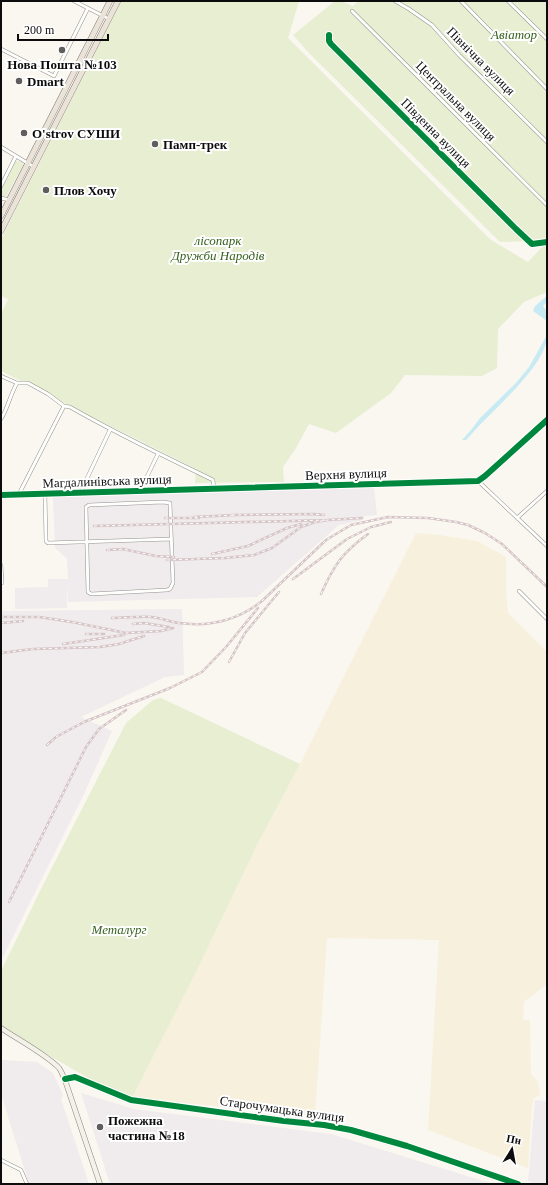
<svg xmlns="http://www.w3.org/2000/svg" width="548" height="1185" viewBox="0 0 548 1185" font-family="'Times New Roman',serif">
<rect width="100%" height="100%" fill="#faf7f0"/>
<!-- industrial -->
<path fill="#f0ebed" d="M372 487 374 489 377 515 364 516 363 520 339 525 257 597 68 602 67 580V608L15 609V588L48 587V579H68L67 559 55 548 53 497Z
M182 609 184 675 165 677 81 717 112 731 84 794 3 957H1V611Z
M1 1060 37 1062 53 1073 63 1095 61 1099 89 1184H29L1 1094Z
M81 1093 134 1109 331 1134 493 1184H110Z
M535 1100 547 1101V1184H536L528 1181Z"/>
<!-- farmland -->
<path fill="#f6f0dd" d="M416 533 439 535 477 541 506 557V592L508 613 547 652V984L524 1002 523 1020H530L531 1074 538 1082 540 1095 534 1098 532 1106 528 1168 428 1130 439 940 327 938 315 1116 132 1098 196 972 258 843 300 764Z"/>
<!-- green -->
<path fill="#e7eed1" d="M121 1H299L288 38 491 240 528 262 543 246H547V292L524 302 498 329 497 368 482 376 405 375 391 393 336 433 309 424 296 448 283 467 284 482 195 483 196 469 1 371V314L8 299 1 296V239Z
M335 1H341L353 6 358 1H547V241L500 242 308 52 293 35Z
M16 161 22 162 23 165 6 197H1V190L11 171V168Z
M161 698 300 764 258 843 196 972 132 1098 107 1089 9 1032 1 1025V971L42 887 126 723 153 700Z"/>
<!-- water -->
<path fill="#c8eaf3" d="M547 296V302L543 306 547 311V321L533 311 535 306Z
M547 335C547 367 489 412 469 437L466 440H462L471 430 480 418 515 384 529 367Z"/>
<g fill="none" stroke-linecap="round" stroke-linejoin="round">
<defs>
<path id="street" d="M74 1 109 19
M395 1 409 9 432 25 459 55 547 142
M461 1 547 89
M508 1 547 39
M352 11 547 205
M329 35V41L331 44 516 229 532 244 547 242
M1 49 54 76 88 8
M1 147 34 167
M1 186 16 156
M1 198 9 200
M1 376 17 383H28L48 394 64 406 70 407C117 434 164 456 213 480L214 489
M1 419C8 408 10 395 17 383
M478 481 547 546
M140 491 158 454
M80 493 110 430
M19 494 64 406
M45 494 46 541 48 543 171 539
M163 502 170 503 173 583 170 589 167 590 91 594 88 592 86 507 89 505Z
M517 518 547 491
M1 565 2 583
M519 591 547 619
M65 1079 75 1077 131 1100 284 1121 324 1125 351 1130 407 1146 518 1184
M1 1160 21 1170 27 1184"/>
<path id="secondary" d="M1 495 478 481 485 476 547 420
M1 1028C17 1039 47 1055 59 1068 62 1072 64 1078 66 1083L100 1184"/>
<path id="primary" d="M1 216 110 1
M1 231 118 1"/>
</defs>
<!-- street casing -->
<use href="#street" stroke="#93928f" stroke-width="4"/>
<!-- secondary casing -->
<use href="#secondary" stroke="#8a8885" stroke-width="5.5"/>
<!-- primary casing -->
<use href="#primary" stroke="#807f7c" stroke-width="6"/>
<!-- street -->
<use href="#street" stroke="#fefefd" stroke-width="3"/>
<!-- secondary -->
<use href="#secondary" stroke="#f4f1e9" stroke-width="4.5"/>
<!-- primary -->
<use href="#primary" stroke="#ebe3d8" stroke-width="5"/>
<defs>
<path id="rail" d="M232 515 313 514 324 515
M194 517 236 515
M165 518H199
M94 526 328 520
M107 550 123 549 156 556 174 557
M212 554 248 546 287 528 301 524
M167 560 225 558 254 555 272 548 301 527 315 522 328 520 362 518
M293 579 347 539 371 527 391 522
M321 594C334 565 342 553 368 534
M1 617H39L72 622 126 633 161 631 173 628
M112 618C125 618 139 616 152 617 161 618 170 622 179 623 209 627 238 620 262 601L326 540 351 525 388 517 428 518 456 522 468 525 485 533 502 544 547 587
M1 623 23 621
M133 624 144 623 169 627
M86 634H104
M63 644 124 635
M1 653 33 649 100 647 119 644 144 636
M229 662 245 633 279 592
M47 745 56 737 84 722 170 688 202 672 226 647 258 608
M9 902 86 747 99 729 126 710"/>
</defs>
<!-- rail casing -->
<use href="#rail" stroke="#d6c5c7" stroke-width="2.5"/>
<!-- rail -->
<use href="#rail" stroke="#fff" stroke-width="1" stroke-dasharray="3" stroke-linecap="butt"/>
<defs>
<path id="cycleway" d="M329 35V41L331 44 516 229 532 244 547 242
M1 495 478 481 485 476 547 420
M65 1079 75 1077 131 1100 284 1121 324 1125 351 1130 407 1146 518 1184"/>
</defs>
<!-- cycleway casing -->
<use href="#cycleway" stroke="#fff" stroke-width="8"/>
<!-- cycleway -->
<use href="#cycleway" stroke="#00873e" stroke-width="6"/>
</g>
<!-- markers -->
<g fill="#5f5e5c" stroke="#fff" stroke-width="1.5">
<circle cx="62" cy="50" r="4"/>
<circle cx="19" cy="81" r="4"/>
<circle cx="24" cy="133" r="4"/>
<circle cx="155" cy="144" r="4"/>
<circle cx="46" cy="190" r="4"/>
<circle cx="100" cy="1127" r="4"/>
</g>
<g text-anchor="middle" dominant-baseline="central" stroke-width="4" stroke-linejoin="round" paint-order="stroke">
<!-- park labels -->
<g font-size="13" font-style="italic" fill="#37611f" stroke="#fff">
<text x="514" y="34">Авіатор</text>
<text x="218" y="240">лісопарк<tspan x="218" dy="15">Дружби Народів</tspan></text>
<text x="119" y="929">Металург</text>
</g>
<!-- street labels -->
<g font-size="13" fill="#0c0c0c" stroke="#fff">
<text transform="translate(481 61) rotate(45)">Північна вулиця</text>
<text transform="translate(456 101) rotate(45)">Центральна вулиця</text>
<text transform="translate(436 133) rotate(45)">Південна вулиця</text>
<text transform="translate(346 474) rotate(-2)">Верхня вулиця</text>
<text transform="translate(107 481) rotate(-2)">Магдалинівська вулиця</text>
<text transform="translate(282 1109) rotate(8)">Старочумацька вулиця</text>
</g>
<!-- poi labels -->
<g font-size="13" font-weight="bold" fill="#0c0c0c" stroke="#fff" text-anchor="start">
<text x="62" y="64" text-anchor="middle">Нова Пошта №103</text>
<text x="27" y="81">Dmart</text>
<text x="32" y="133">O'strov СУШИ</text>
<text x="163" y="144">Памп-трек</text>
<text x="54" y="190">Плов Хочу</text>
<text x="108" y="1120">Пожежна<tspan x="108" dy="15">частина №18</tspan></text>
</g>
</g>
<!-- border -->
<rect width="548" height="1185" fill="none" stroke="#0c0c0c" stroke-width="4"/>
<!-- north arrow -->
<g transform="translate(512 1149) rotate(11)" stroke="#ffffff" stroke-width="3" paint-order="stroke">
<path d="M0-3L7 15L0 10L-7 15Z" fill="#0c0c0c"/>
<text y="-6" font-size="11" font-weight="bold" text-anchor="middle" fill="#0c0c0c">Пн</text>
</g>
<!-- scale -->
<path d="M18 34v6h90v-6" fill="none" stroke="#0c0c0c" stroke-width="2"/>
<text x="24" y="34" font-size="12" fill="#0c0c0c" stroke="#ffffff" stroke-width="3" paint-order="stroke">200 m</text>
</svg>
